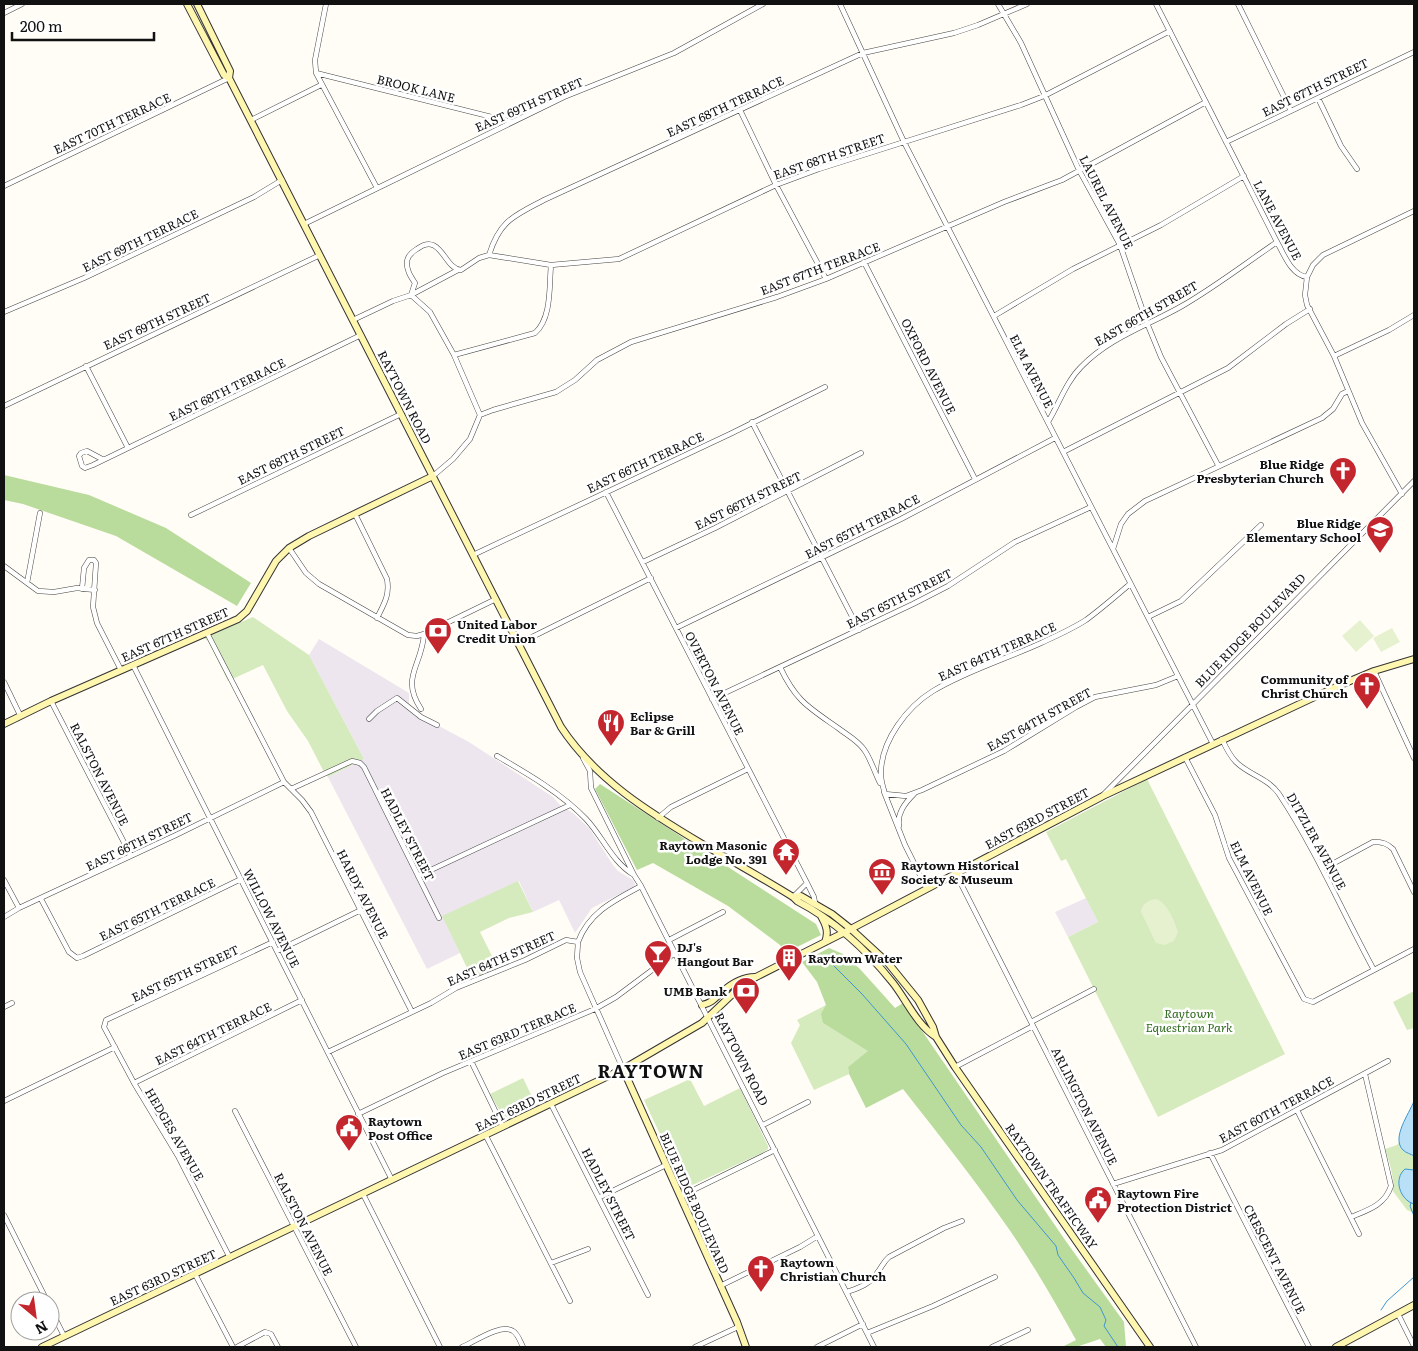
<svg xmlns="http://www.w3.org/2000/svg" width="1418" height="1351" viewBox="0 0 1418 1351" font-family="Literata,serif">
<rect width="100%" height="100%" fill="#fffdf5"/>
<!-- industrial -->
<path fill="#eee6ef" d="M319 639 409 693V710L469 742 553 797 560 805 573 813 589 828 613 865 618 871 633 880 635 884 634 887 592 908 575 933 559 900 533 912 519 881 443 917 460 953 427 969 328 777 364 759 309 655Z
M1086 898 1098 922 1068 937 1055 912Z"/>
<!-- green -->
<path fill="#d5ebbd" d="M253 617 309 655 364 759 328 777 323 770 308 741 287 711 263 665 228 681 208 641 204 638Z
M1147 779 1285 1054 1158 1117 1068 937 1098 922 1066 859 1061 861 1046 832Z
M518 881 533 912 509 918 480 932 498 968 472 978 442 916Z
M1414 991V1028L1407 1030 1393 1002Z
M826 1005 823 1023 869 1051 848 1067 849 1074 814 1090 791 1043 800 1025 797 1020Z
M523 1078 536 1105 509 1117 504 1118 490 1094Z
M690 1079 704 1106 740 1088 768 1146V1149L764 1152 686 1188 680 1185 679 1175 644 1100Z
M1399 1142 1403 1150 1414 1156V1213L1407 1210 1392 1190C1395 1176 1389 1162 1385 1149L1397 1145Z"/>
<!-- forest -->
<path fill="#b9dc9c" d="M4 475 89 495 166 528 251 583 237 606 116 536 23 504 4 500Z
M600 784 816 924 821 935 785 953 780 945 728 906 653 863 637 870 595 789Z
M829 948 843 954 860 969 895 1008 903 1003 1065 1240 1124 1322 1126 1347H1106L1100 1339 1076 1347H1062L1076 1340C1056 1304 1035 1267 1011 1232 977 1183 940 1136 903 1089L866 1108 849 1074 848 1067 868 1051 823 1023 821 1014 826 1005 817 982 802 962Z"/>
<!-- pitch -->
<path fill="#e6f2cf" d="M1360 620 1374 636 1356 652 1342 636Z
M1392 628 1400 642 1381 652 1373 638Z
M1156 899C1167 902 1175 922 1178 932L1174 941 1164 945 1156 943 1141 912C1142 904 1148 900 1156 899Z"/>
<!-- water -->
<path fill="#b9e0f7" stroke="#3f96cf" d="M1414 1101V1156C1411 1154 1406 1153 1403 1150 1391 1138 1409 1114 1414 1101Z
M1405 1169 1414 1170V1204C1400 1200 1393 1179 1405 1169Z"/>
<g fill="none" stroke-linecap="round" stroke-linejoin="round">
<!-- stream -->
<path stroke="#3f96cf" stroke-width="1" d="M826 958 862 994 906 1044 961 1125 981 1147 1017 1200 1056 1246 1058 1255 1074 1278 1083 1293 1100 1307 1106 1320 1104 1326 1118 1347
M1411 1203 1410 1206 1414 1216
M1381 1310 1387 1301 1414 1277"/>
<defs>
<path id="street" d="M326 4 315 60 316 73 377 188
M840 4 904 142 1213 744
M998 4 1021 43 1079 170 1120 245 1147 323 1161 357 1218 465
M1156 4 1277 242C1284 254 1291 275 1307 277
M1238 4 1291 111
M4 13 22 4
M316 73 512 122
M1318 98 1341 146 1357 169
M740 110 776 185 826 279
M251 120 321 85
M1226 142 1414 52
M4 186 229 78
M304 224 564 97 674 53 763 4
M489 255 551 265 619 259 776 185 819 169 1021 105 1044 96 1170 31
M864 262 975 479
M458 270 411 295 430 312 454 355 480 415
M4 312 84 278 254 197 282 180
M994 316 1073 269 1161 225 1244 176
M353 320 393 301 411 295 415 283C411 277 406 270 407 261 408 256 412 252 417 249 441 231 444 269 461 270L479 258 489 255C500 220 514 216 544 200L863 53 954 33 978 25 1027 4
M454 355 535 333C552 318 549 286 551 265
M1334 356 1389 330 1414 315
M86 366 128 448
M4 406 320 255
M752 422 859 630
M1048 422C1059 404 1066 382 1081 367 1110 337 1147 326 1182 306 1215 287 1246 263 1277 242
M1063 452 1228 368 1286 324 1310 309
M102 459 87 451 81 453 79 456 82 466 85 468 93 465 361 335
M433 476 453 459 470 439 480 415 493 410 556 392 575 380 597 360 631 342 777 297 826 279 1004 202 1062 180 1206 102
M606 492 807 883 814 897 815 903
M1402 494 1362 423 1334 356 1307 305 1305 295 1307 277 1313 265 1323 255 1414 211
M355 514 387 579C390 595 384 604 377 618
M191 515 401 414
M289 548 306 573 319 584 408 635 417 636 424 634 496 599
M1113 549 1121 524 1128 514 1145 501 1322 418 1333 409 1342 394 1348 391
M473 555 730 434 825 387
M643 562 715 528 861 453
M4 566 38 591 54 592 77 588 95 590
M27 583 40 513
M1130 584C1116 596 1101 609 1086 620 1072 629 1056 636 1041 643 1006 659 966 671 933 691 907 707 882 740 881 771 880 779 883 786 885 794L906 796 922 790 1004 751 1076 707 1095 697 1156 685 1178 676
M82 589 84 568 89 560H94L96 563 93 607 97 623 121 670
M1148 617 1181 601 1261 525
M676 628 901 519 1055 438
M207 633 284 782 302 800 311 812 412 1012
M518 642 530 638 651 578
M133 665 392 1180
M780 667C796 701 808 707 838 728 847 735 859 741 865 751 871 760 875 773 880 783
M1374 671 1414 758
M4 682 20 715
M712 699 913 604 948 586 1015 542 1091 507
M51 701 131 856
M421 709C400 677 422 666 424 634
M369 719 377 711 397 698 421 717 437 725
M1222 739C1226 748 1230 756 1236 762 1249 775 1268 778 1279 794 1316 850 1342 911 1374 970
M497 756C528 774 561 793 586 819 603 837 612 862 634 875
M1185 757 1215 815 1229 858 1304 999 1313 1002 1414 949
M583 758 590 771 591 788 634 875 641 886 874 1347
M291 789 352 761 360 763 364 767 439 918
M884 792 905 845 927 889
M1104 794 1414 481
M658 818 671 807 748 769
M899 826C897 813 905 803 914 794
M1323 869 1373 842C1382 842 1387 843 1393 849L1414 892
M956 874 1196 1347
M418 876 570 805
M4 880 19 908
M793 897 807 883
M41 899 69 952 77 958 83 956 241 879
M4 917 19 908 176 835 284 782
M669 940 723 912
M578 942 577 958 580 972 623 1069
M277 951 361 910
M4 1007 12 1003
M1031 1022 1094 989
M328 1052 431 1003 456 988 525 960 566 940 578 942C589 912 615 900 641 886
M471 1061 503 1127
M955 1067 1033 1026
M134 1083 302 1000
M4 1101 115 1047
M551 1104 648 1295
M1297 1110 1359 1234
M235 1111 356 1347
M358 1114 443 1073 595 1009 616 997 675 953
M763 1125 808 1102
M486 1136 570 1301
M1210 1153 1309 1347
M1113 1184 1222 1150 1388 1061
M363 1194 440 1347
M681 1196 775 1150
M600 1197 666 1165
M4 1215 47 1301
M1351 1217C1368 1210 1385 1205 1391 1186L1365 1074
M230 1258 178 1156 134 1083 104 1027 106 1020 273 942
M551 1263 588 1249
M195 1274 233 1347
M720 1286 800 1247 818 1236
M847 1292C858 1288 871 1284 877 1273 882 1267 883 1262 889 1257L944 1228 962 1221
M50 1308 64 1336
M1398 1314 1414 1346
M867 1333 933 1306 995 1277
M237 1347 265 1332 271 1334 278 1347
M462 1347C474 1342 501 1323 513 1331 518 1334 520 1341 523 1347
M695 1347 738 1327
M817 1347 863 1324
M992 1347 1028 1330"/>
<path id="secondary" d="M187 4 224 75 229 78 561 727C596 780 650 813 704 845 734 862 764 879 793 897L797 901C835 921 866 949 893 983 907 1001 917 1025 936 1037
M197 4 230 71 229 78
M4 724 51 701 238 619 247 611 276 561 289 548 309 536 433 476
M793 897 801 896 832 914 851 929 888 963 918 1000 933 1027 936 1037 955 1067 1150 1347
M821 916C826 925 829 932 825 942
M702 1005C712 1003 715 998 722 992 731 984 743 977 755 977
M623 1069 737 1322 746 1347
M42 1347 623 1069 702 1023 741 986 756 977 845 932 1103 796 1338 686 1374 671 1414 659
M1336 1347 1414 1305"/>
</defs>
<!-- street casing -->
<use href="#street" stroke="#444" stroke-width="5.5"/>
<!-- secondary casing -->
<use href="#secondary" stroke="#333" stroke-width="8"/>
<!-- street -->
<use href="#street" stroke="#fff" stroke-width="4.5"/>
<!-- secondary -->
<use href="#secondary" stroke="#fff6b0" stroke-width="6"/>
</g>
<!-- icons -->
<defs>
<symbol id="church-pin" viewBox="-11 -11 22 30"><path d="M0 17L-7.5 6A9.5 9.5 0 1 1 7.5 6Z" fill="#c4262e" stroke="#fff"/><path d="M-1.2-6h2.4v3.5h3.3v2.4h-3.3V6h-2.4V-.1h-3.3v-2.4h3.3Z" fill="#fff"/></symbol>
<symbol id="school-pin" viewBox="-11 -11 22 30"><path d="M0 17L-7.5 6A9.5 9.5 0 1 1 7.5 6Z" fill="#c4262e" stroke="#fff"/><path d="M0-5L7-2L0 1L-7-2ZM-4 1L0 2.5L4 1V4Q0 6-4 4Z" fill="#fff"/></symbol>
<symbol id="bank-pin" viewBox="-11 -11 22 30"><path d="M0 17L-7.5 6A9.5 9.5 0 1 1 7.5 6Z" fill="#c4262e" stroke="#fff"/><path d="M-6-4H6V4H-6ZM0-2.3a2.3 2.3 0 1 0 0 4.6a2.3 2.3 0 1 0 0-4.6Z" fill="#fff"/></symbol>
<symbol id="restaurant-pin" viewBox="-11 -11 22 30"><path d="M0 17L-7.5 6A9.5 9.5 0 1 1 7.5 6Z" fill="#c4262e" stroke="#fff"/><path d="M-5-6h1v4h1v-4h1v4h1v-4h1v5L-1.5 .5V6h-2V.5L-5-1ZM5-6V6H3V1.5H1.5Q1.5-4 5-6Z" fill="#fff"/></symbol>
<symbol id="temple-pin" viewBox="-11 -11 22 30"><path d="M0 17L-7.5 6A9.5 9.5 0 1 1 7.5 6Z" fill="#c4262e" stroke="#fff"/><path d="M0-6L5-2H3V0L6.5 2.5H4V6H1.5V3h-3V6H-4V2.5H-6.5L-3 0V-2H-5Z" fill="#fff"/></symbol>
<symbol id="museum-pin" viewBox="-11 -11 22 30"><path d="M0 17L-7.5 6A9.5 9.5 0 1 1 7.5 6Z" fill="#c4262e" stroke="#fff"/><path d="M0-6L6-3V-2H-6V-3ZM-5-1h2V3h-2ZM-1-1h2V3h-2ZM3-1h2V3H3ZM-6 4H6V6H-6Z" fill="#fff"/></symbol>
<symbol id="bar-pin" viewBox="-11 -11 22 30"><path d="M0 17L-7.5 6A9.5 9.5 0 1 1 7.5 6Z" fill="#c4262e" stroke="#fff"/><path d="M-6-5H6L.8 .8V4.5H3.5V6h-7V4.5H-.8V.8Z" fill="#fff"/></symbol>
<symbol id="building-pin" viewBox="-11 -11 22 30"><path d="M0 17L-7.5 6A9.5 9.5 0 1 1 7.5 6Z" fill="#c4262e" stroke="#fff"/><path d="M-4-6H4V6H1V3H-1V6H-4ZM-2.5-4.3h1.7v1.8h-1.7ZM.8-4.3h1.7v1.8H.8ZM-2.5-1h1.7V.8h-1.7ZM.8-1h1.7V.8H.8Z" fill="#fff"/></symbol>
<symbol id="civic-pin" viewBox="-11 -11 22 30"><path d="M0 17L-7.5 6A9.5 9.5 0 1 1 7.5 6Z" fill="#c4262e" stroke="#fff"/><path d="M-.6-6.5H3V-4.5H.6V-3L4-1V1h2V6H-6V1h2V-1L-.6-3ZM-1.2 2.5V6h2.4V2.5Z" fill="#fff"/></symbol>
</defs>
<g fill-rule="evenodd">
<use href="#church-pin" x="1327" y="455" width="32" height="43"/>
<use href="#school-pin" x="1364" y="514" width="32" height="43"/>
<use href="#bank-pin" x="422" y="615" width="32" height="43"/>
<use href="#church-pin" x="1351" y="670" width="32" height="43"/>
<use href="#restaurant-pin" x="595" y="707" width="32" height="43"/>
<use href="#temple-pin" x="770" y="836" width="32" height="43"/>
<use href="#museum-pin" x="866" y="856" width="32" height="43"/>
<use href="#bar-pin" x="642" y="938" width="32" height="43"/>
<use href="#building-pin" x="773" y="942" width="32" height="43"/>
<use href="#bank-pin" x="730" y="975" width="32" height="43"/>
<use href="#civic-pin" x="333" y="1112" width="32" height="43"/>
<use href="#civic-pin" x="1082" y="1184" width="32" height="43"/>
<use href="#church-pin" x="745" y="1253" width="32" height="43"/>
</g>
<g text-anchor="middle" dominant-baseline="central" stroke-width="5" stroke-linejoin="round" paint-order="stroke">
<!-- street labels -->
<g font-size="12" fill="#111" stroke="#fff">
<text transform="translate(1315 87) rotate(-26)">EAST 67TH STREET</text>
<text transform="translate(416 88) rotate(14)">BROOK LANE</text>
<text transform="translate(529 104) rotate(-24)">EAST 69TH STREET</text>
<text transform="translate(725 106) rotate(-25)">EAST 68TH TERRACE</text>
<text transform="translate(112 123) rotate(-25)">EAST 70TH TERRACE</text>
<text transform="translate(829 156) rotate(-19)">EAST 68TH STREET</text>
<text transform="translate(1107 202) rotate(63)">LAUREL AVENUE</text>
<text transform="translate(1278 220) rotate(62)">LANE AVENUE</text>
<text transform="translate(140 240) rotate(-26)">EAST 69TH TERRACE</text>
<text transform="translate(820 268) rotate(-21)">EAST 67TH TERRACE</text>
<text transform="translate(1146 313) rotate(-30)">EAST 66TH STREET</text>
<text transform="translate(157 321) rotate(-25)">EAST 69TH STREET</text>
<text transform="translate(929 366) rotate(63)">OXFORD AVENUE</text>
<text transform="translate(1032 371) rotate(63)">ELM AVENUE</text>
<text transform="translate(227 389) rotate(-26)">EAST 68TH TERRACE</text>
<text transform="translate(405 397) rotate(63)">RAYTOWN ROAD</text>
<text transform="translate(291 455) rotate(-26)">EAST 68TH STREET</text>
<text transform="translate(645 462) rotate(-25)">EAST 66TH TERRACE</text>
<text transform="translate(748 500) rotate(-26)">EAST 66TH STREET</text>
<text transform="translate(862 526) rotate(-27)">EAST 65TH TERRACE</text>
<text transform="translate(899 598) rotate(-27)">EAST 65TH STREET</text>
<text transform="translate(1250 630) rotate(-46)">BLUE RIDGE BOULEVARD</text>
<text transform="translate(175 634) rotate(-24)">EAST 67TH STREET</text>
<text transform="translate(997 651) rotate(-24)">EAST 64TH TERRACE</text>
<text transform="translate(715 683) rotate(63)">OVERTON AVENUE</text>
<text transform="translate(1039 719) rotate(-29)">EAST 64TH STREET</text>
<text transform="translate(100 774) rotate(63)">RALSTON AVENUE</text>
<text transform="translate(1037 818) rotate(-28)">EAST 63RD STREET</text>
<text transform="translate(408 834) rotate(63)">HADLEY STREET</text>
<text transform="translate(139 841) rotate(-26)">EAST 66TH STREET</text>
<text transform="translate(1317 841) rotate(61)">DITZLER AVENUE</text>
<text transform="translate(1252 878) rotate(64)">ELM AVENUE</text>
<text transform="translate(363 894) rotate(63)">HARDY AVENUE</text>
<text transform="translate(157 909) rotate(-26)">EAST 65TH TERRACE</text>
<text transform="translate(272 918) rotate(63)">WILLOW AVENUE</text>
<text transform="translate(501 958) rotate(-24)">EAST 64TH STREET</text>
<text transform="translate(185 973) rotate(-25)">EAST 65TH STREET</text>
<text transform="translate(517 1031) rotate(-23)">EAST 63RD TERRACE</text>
<text transform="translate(213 1033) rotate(-26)">EAST 64TH TERRACE</text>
<text transform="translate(742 1059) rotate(63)">RAYTOWN ROAD</text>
<text transform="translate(528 1102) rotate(-26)">EAST 63RD STREET</text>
<text transform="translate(1085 1106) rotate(63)">ARLINGTON AVENUE</text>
<text transform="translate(1276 1109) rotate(-28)">EAST 60TH TERRACE</text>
<text transform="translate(175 1134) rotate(60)">HEDGES AVENUE</text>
<text transform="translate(1052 1186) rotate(55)">RAYTOWN TRAFFICWAY</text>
<text transform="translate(609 1194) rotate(63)">HADLEY STREET</text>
<text transform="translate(695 1203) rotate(66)">BLUE RIDGE BOULEVARD</text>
<text transform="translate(304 1224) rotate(63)">RALSTON AVENUE</text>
<text transform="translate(1275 1259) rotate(63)">CRESCENT AVENUE</text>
<text transform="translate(163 1277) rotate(-25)">EAST 63RD STREET</text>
</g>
<!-- poi labels -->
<g font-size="12" font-weight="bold" fill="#111" stroke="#fff" text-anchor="start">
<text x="1324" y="464" text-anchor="end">Blue Ridge<tspan x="1324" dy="14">Presbyterian Church</tspan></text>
<text x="1361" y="523" text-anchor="end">Blue Ridge<tspan x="1361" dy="14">Elementary School</tspan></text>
<text x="457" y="624">United Labor<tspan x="457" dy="14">Credit Union</tspan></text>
<text x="1348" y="679" text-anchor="end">Community of<tspan x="1348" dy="14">Christ Church</tspan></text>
<text x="630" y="716">Eclipse<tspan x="630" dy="14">Bar &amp; Grill</tspan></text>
<text x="767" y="845" text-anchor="end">Raytown Masonic<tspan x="767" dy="14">Lodge No. 391</tspan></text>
<text x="901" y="865">Raytown Historical<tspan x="901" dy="14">Society &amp; Museum</tspan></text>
<text x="677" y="947">DJ's<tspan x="677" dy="14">Hangout Bar</tspan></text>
<text x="808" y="958">Raytown Water</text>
<text x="727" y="991" text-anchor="end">UMB Bank</text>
<text x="368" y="1121">Raytown<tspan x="368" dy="14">Post Office</tspan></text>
<text x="1117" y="1193">Raytown Fire<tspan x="1117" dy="14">Protection District</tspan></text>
<text x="780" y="1262">Raytown<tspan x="780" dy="14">Christian Church</tspan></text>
</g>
<!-- park labels -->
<g font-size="12" font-style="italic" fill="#2f6b1f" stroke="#fff">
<text x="1189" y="1013">Raytown<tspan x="1189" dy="14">Equestrian Park</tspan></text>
</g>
<!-- district labels -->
<g font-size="18" font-weight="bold" letter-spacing="1" fill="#111" stroke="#fff">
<text x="651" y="1070">RAYTOWN</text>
</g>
</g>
<!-- border -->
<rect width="1418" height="1351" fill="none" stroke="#111111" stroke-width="10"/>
<!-- north arrow -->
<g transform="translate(35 1316) rotate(151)"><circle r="24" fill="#ffffff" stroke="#a0a0a0"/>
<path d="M0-4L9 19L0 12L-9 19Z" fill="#c4262e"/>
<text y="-8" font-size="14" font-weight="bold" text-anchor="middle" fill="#111111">N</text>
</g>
<!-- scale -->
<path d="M12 32v8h142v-8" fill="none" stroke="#111111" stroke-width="2.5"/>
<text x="20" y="32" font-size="15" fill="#111111" stroke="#ffffff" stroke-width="4" paint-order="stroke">200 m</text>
</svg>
